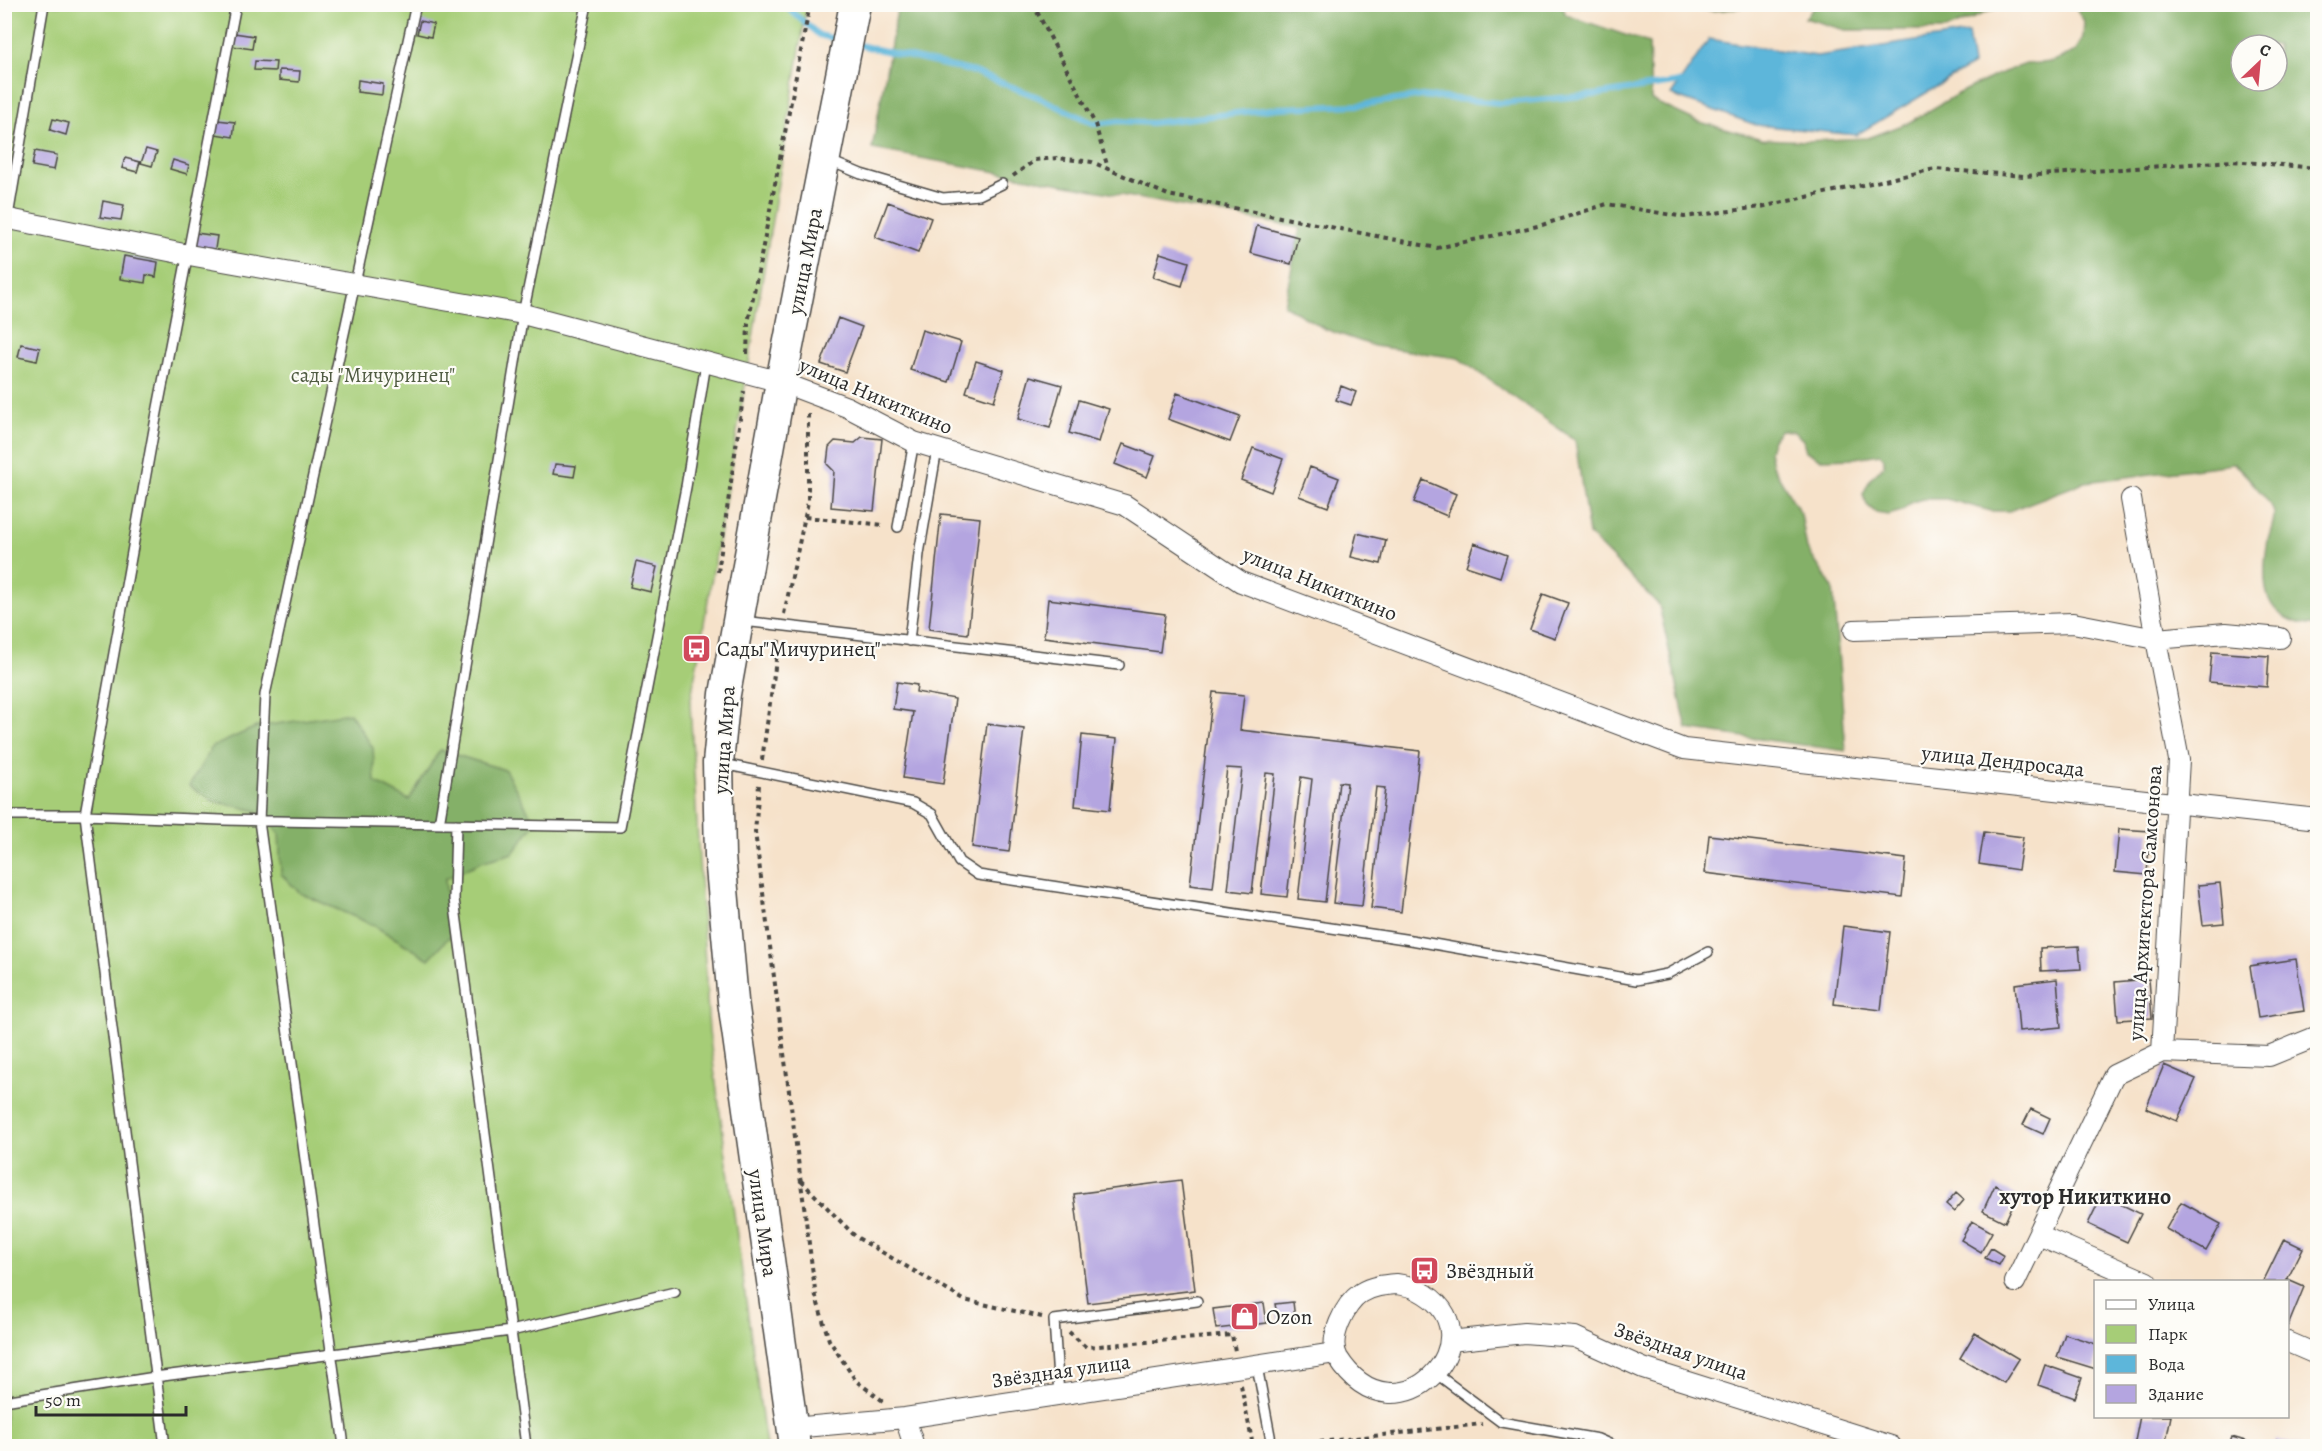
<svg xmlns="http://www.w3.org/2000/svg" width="2322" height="1451" viewBox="0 0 2322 1451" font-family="Alegreya,serif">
<rect width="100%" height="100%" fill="#fdfcf7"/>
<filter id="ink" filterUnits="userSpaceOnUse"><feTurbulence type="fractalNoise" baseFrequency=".0167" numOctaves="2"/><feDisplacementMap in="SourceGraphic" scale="12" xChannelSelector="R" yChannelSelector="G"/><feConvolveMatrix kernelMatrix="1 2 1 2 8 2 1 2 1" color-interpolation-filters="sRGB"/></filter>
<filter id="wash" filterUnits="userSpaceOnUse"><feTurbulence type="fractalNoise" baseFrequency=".008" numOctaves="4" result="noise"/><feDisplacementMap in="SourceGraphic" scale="24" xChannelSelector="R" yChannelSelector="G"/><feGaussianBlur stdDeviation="1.35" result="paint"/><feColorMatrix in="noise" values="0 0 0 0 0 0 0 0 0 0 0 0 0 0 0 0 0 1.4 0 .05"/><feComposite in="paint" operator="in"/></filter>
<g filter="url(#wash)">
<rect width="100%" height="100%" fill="#f6e2ca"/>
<!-- green -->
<path fill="#a6cd77" stroke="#687c51" stroke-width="1.5" d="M5 5H807L747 374 690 704 709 1032 766 1446H5Z"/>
<!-- forest -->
<path fill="#84b068" stroke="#586e4a" stroke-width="1.5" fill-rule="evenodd" d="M898 5H1562L1566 15 1649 43 1651 100 1696 121 1762 139 1807 141 1868 138 1908 123 1956 95 1996 75 2026 64 2052 62 2076 51 2083 37 2084 21 2074 5H2317V626C2262 622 2260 586 2268 540 2270 532 2275 521 2274 513 2273 505 2242 469 2234 464L2085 482 2009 511H1991L1946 499H1923L1912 502 1902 511 1888 515 1876 513 1867 505 1863 494 1871 478 1884 465V458L1880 454 1855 458 1820 459 1806 451 1803 440 1793 431 1780 430 1773 439 1769 451 1772 465 1801 514 1807 549 1833 588 1846 751 1687 729 1659 605 1589 535 1575 440 1458 358 1374 346 1325 329 1284 305 1300 228 872 149ZM2241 45H2277V81H2241Z
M1687 5H1751C1732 10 1706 14 1687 5Z
M1816 5 1817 4 2004 5 1945 30H1845L1805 18Z
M350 713 373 748 375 782 409 800 440 750 505 770 535 823 513 853 481 862 445 879 451 935 429 959 373 925 300 893 281 874 279 833 262 812 213 801 189 786 212 747 256 727Z"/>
<!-- water -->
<path fill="#5db6da" stroke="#447082" stroke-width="1.5" d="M1968 33 1973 65 1856 135 1756 125 1671 95 1709 39 1817 56Z"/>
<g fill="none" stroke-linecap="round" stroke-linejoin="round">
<!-- stream -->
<path stroke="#5db6da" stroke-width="6" d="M783 4 819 35 839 40
M855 44 974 72 1038 97 1095 124 1119 121 1151 123 1279 108 1360 105 1422 96 1501 103 1594 95 1680 82"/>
</g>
<g id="blocks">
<!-- building -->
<path fill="#b4a5e0" d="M420 21 434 24 431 37 417 34Z
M234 33 254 36 252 49 232 46Z
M255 61 276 62 275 71 254 70Z
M279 70 300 71 299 82 279 80Z
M358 80 383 84 382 95 357 92Z
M53 119 69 123 66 135 50 130Z
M217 120 235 122 233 137 215 134Z
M146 149 157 152 152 166 141 163Z
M35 151 57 155 54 170 32 166Z
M125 158 140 162 137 172 122 168Z
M173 160 189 165 187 174 170 169Z
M103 201 124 205 121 220 100 217Z
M888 202 931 218 918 253 875 237Z
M1257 226 1298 237 1291 264 1250 253Z
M196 233 217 236 215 249 194 246Z
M1160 253 1189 262 1182 286 1153 277Z
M124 256 158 262 156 277 146 275 145 283 120 279Z
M838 318 862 327 845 372 821 364Z
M922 330 961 342 949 382 910 370Z
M21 344 40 348 37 361 18 357Z
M976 361 1004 370 994 401 966 392Z
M1030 376 1062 385 1050 428 1018 419Z
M1341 386 1356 392 1351 405 1336 400Z
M1177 393 1240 416 1230 442 1168 419Z
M1079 400 1109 409 1099 442 1069 433Z
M862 437 882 439 874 511 831 507 834 471 827 464 829 447 835 441 855 443Z
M1123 444 1155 456 1147 477 1115 464Z
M1253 448 1283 459 1271 492 1241 480Z
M555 464 576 466 574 477 553 474Z
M1310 467 1339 478 1328 507 1299 496Z
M1423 480 1456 494 1447 516 1414 502Z
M941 514 980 518 968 634 929 629Z
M1357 533 1386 540 1381 564 1351 557Z
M1474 543 1507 555 1500 577 1466 566Z
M636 562 657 567 651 592 630 587Z
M1543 594 1568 603 1555 638 1530 629Z
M1048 599 1165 614 1160 652 1044 637Z
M2212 652 2269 656 2267 687 2209 682Z
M897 682 917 685 916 692 955 699 943 784 903 778 913 712 893 709Z
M1213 692 1244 695 1240 730 1420 751 1401 912 1371 908 1385 788 1376 787 1362 906 1333 903 1347 783 1339 782 1325 902 1298 899 1312 779 1301 777 1287 897 1261 894 1275 774 1266 773 1252 893 1228 890 1242 769 1227 768 1213 888 1190 885Z
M987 724 1024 729 1009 852 972 847Z
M1082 735 1117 739 1110 810 1075 806Z
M2119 829 2150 831 2147 875 2115 872Z
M1984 832 2023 837 2018 870 1979 864Z
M1709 835 1906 859 1902 897 1705 873Z
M2220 883 2224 923 2203 925 2198 885Z
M1843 926 1890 932 1881 1010 1834 1004Z
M2079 946 2081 969 2041 971 2040 948Z
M2296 959 2304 1011 2258 1018 2250 966Z
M2057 979 2061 1027 2019 1031 2015 984Z
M2149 979 2152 1018 2118 1020 2115 982Z
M2164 1065 2196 1079 2177 1121 2146 1108Z
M2031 1109 2050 1118 2043 1134 2023 1125Z
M1181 1180 1195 1290 1088 1303 1074 1194Z
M1995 1185 2017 1196 2005 1222 1983 1211Z
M1956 1193 1964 1200 1954 1212 1946 1205Z
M2102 1195 2141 1214 2127 1242 2088 1224Z
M2181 1202 2221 1224 2206 1251 2166 1229Z
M1972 1221 1992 1232 1981 1252 1961 1240Z
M2284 1239 2303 1248 2286 1282H2263Z
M1991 1248 2004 1256 1999 1265 1985 1258Z
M2288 1280 2304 1287 2288 1326Z
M1293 1302 1295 1319 1278 1321 1275 1304Z
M1264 1303 1267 1323 1216 1329 1213 1309Z
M1975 1333 2019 1359 2004 1383 1960 1358Z
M2065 1334 2096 1344V1369L2057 1357Z
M2045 1365 2082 1378 2075 1398 2038 1385Z
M2140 1416H2171L2165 1446H2134Z
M2232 1437 2262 1446H2229Z
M2277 1440 2301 1444V1446H2276Z"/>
</g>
</g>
<g filter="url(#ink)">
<use href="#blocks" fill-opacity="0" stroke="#494643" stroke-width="1.5"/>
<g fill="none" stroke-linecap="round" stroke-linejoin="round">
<defs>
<path id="lane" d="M830 161 861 174 943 198 979 195 1002 184
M4 240 44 4
M898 527 914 442
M743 621 1119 665
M909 641 919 554 937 449
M723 764 913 803 932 814 959 862 978 875 1411 940 1636 980 1667 974 1708 952
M4 815H85L222 820 620 827 686 487 706 363
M439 824 523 314 587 4
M1257 1366 1272 1446
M1438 1375 1501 1422 1598 1439 1614 1446
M1059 1395 1054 1320 1197 1301
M4 1401 155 1377 511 1331 454 899 456 824
M165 1446 85 815 156 418 236 4
M344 1446 259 821 265 695 416 4
M526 1446 511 1331 675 1292"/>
<path id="street" d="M4 218 189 255 523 314 781 382 847 407 914 442 1125 505 1241 582 1684 749 2318 819
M1854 630 2073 623 2156 639 2131 499
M2162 1052 2269 1056 2318 1036
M2039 1235 2147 1282
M2015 1282 2114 1075 2162 1052 2179 760 2156 639 2226 633 2280 638
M1396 1284C1403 1285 1412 1286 1418 1290 1504 1334 1397 1451 1338 1358 1327 1339 1345 1304 1361 1293 1372 1286 1384 1285 1396 1284Z
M1450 1341 1524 1333 1575 1337 1643 1368 1891 1446
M2288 1342 2318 1355
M905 1418 914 1446
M792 1428 905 1418 1335 1353"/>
<path id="primary" d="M795 1446 733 1001 720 856 718 763 725 694 781 382 855 4"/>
</defs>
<!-- lane casing -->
<use href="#lane" stroke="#494643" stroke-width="12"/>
<!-- street casing -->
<use href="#street" stroke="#494643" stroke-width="22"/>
<!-- primary casing -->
<use href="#primary" stroke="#494643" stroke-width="33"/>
<!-- path -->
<path stroke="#494643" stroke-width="4" stroke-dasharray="4.5 4.5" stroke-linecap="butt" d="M1033 4 1095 124 1108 168
M1013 176 1035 160 1057 158 1092 162 1168 195 1437 248 1542 225 1607 204 1684 217 1761 207 1935 169 2024 176 2232 161 2318 168
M747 354 748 323 810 4
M805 517 884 525
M718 572 744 391
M784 614 808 502V411
M762 760 779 639
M759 785 755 832 816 1297 829 1340 856 1381 883 1401
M801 1181 856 1237 964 1300 1042 1317
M1069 1332 1086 1347 1232 1335 1235 1351
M1241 1385 1253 1446
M1284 1446 1482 1424"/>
<!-- lane -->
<use href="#lane" stroke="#fff" stroke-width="9"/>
<!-- street -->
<use href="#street" stroke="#fff" stroke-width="20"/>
<!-- primary -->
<use href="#primary" stroke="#fff" stroke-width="30"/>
</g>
</g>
<!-- icons -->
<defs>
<symbol id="bus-square" viewBox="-11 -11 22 22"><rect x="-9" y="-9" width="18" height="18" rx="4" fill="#d1495b" stroke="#fdfcf7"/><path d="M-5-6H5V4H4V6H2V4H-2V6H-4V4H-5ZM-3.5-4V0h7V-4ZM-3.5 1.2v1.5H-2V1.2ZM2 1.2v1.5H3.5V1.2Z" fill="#fff"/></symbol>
<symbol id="shop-square" viewBox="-11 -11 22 22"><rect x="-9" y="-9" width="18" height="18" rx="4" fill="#d1495b" stroke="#fdfcf7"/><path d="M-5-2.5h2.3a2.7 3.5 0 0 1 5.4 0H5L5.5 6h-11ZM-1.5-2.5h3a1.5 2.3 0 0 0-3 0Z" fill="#fff"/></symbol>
</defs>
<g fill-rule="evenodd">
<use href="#bus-square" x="680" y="632" width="33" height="33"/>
<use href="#bus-square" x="1408" y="1254" width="33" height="33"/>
<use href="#shop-square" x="1228" y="1300" width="33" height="33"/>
</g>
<g text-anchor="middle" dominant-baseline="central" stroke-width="4.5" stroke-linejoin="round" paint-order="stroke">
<!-- street labels -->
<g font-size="21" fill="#2b2b2b" stroke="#fdfcf7">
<text transform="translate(805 261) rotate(-79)">улица Мира</text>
<text transform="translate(876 396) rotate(23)">улица Никиткино</text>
<text transform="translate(1320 584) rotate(22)">улица Никиткино</text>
<text transform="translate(724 740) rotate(-86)">улица Мира</text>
<text transform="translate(2003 761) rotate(6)">улица Дендросада</text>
<text transform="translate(2145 903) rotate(-86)">улица Архитектора Самсонова</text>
<text transform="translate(763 1223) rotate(82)">улица Мира</text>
<text transform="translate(1681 1351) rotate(19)">Звёздная улица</text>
<text transform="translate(1061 1371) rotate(-8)">Звёздная улица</text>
</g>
<!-- park labels -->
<g font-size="21" fill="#505c42" stroke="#fdfcf7">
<text x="373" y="375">сады "Мичуринец"</text>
</g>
<!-- poi labels -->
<g font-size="21" fill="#2b2b2b" stroke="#fdfcf7" text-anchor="start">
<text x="717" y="649">Сады"Мичуринец"</text>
<text x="1446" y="1271">Звёздный</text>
<text x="1266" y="1317">Ozon</text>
</g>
<!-- neighbourhood labels -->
<g font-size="22" font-weight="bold" fill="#2b2b2b" stroke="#fdfcf7">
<text x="2085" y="1197">хутор Никиткино</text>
</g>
</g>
<!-- margin -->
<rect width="2322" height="1451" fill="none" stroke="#fdfcf7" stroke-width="24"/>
<!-- legend -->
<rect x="2094" y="1280" width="195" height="138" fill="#fdfcf7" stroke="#a9a8a5" stroke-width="1.5"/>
<rect x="2106" y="1300" width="30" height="9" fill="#ffffff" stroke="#a9a8a5" stroke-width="1.5"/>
<text x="2148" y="1310" font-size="18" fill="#2b2b2b">Улица</text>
<rect x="2106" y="1325" width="30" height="18" fill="#a6cd77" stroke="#a9a8a5" stroke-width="1.5"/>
<text x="2148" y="1340" font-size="18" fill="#2b2b2b">Парк</text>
<rect x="2106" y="1355" width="30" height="18" fill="#5db6da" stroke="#a9a8a5" stroke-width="1.5"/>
<text x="2148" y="1370" font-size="18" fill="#2b2b2b">Вода</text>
<rect x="2106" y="1385" width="30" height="18" fill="#b4a5e0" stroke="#a9a8a5" stroke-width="1.5"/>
<text x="2148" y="1400" font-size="18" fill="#2b2b2b">Здание</text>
<!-- north arrow -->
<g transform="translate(2259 63) rotate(26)"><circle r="28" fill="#fdfcf7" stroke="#a9a8a5" stroke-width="1.5"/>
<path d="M0-4.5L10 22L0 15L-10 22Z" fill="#d1495b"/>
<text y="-9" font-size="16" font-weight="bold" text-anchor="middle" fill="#2b2b2b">С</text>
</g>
<!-- scale -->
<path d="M36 1406v9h150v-9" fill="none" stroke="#2b2b2b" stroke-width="3"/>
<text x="45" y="1406" font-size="18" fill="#2b2b2b" stroke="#fdfcf7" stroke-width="4.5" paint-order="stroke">50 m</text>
</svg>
